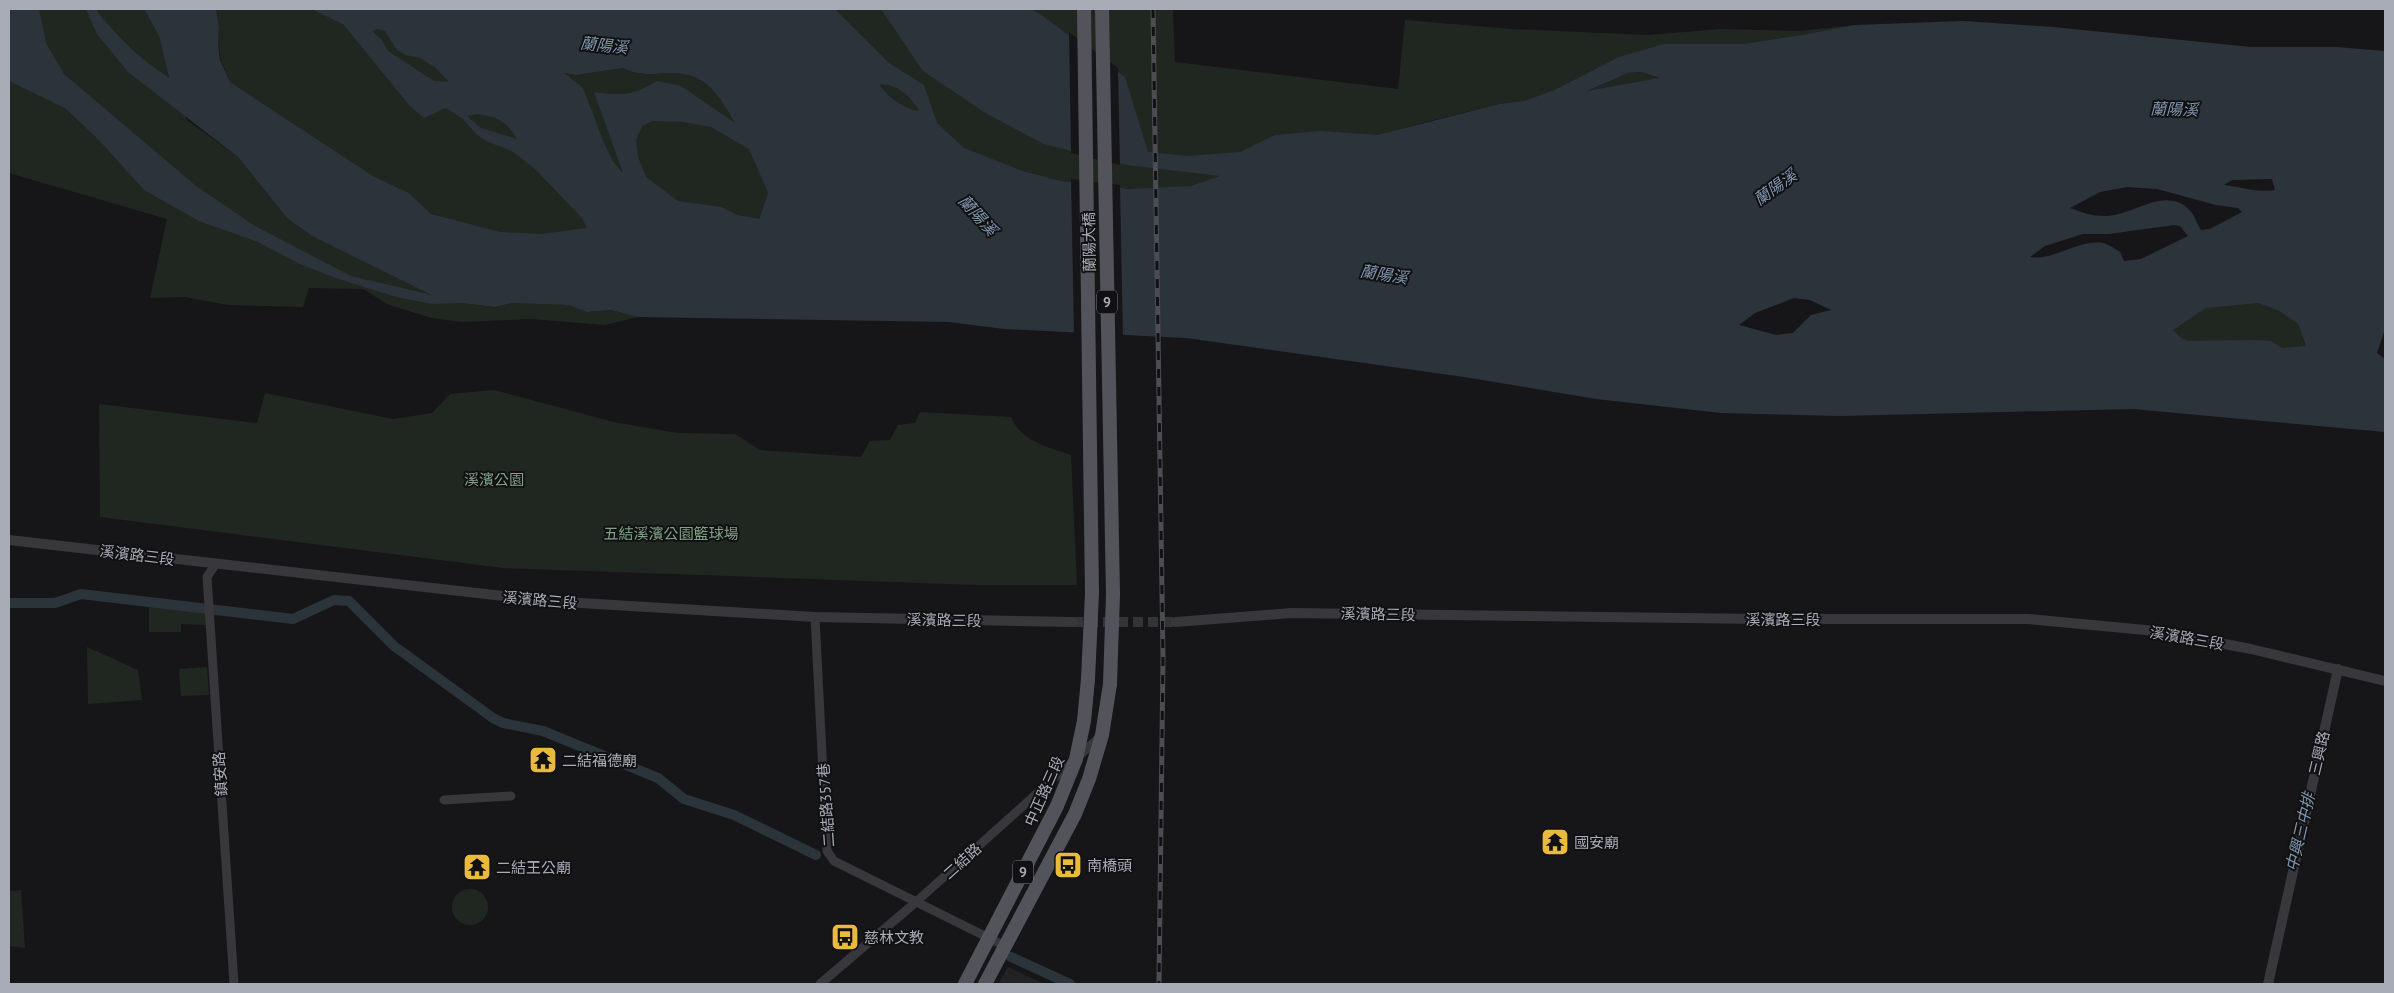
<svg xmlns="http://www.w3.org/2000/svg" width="2394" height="993" viewBox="0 0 2394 993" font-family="'PT Sans','Noto Sans TC',sans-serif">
<rect width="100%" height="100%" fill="#161618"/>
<!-- built -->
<path fill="#222224" d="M1008 967 1044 984H998Z"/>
<!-- green -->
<path fill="#202721" d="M9 9H144L159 36 169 79 187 120 238 157 287 218 312 236 435 295 461 303 495 307 512 303 568 305 587 312 611 310 638 317 605 325 531 319 462 322 431 318 387 304 363 289 309 288 303 307 228 305 185 297 150 298 167 219 9 173Z
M216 9H311L344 25 385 30 412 43 628 208 546 251 431 214 409 193 373 176 230 82 221 60 218 43 219 28Z
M835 9H1173L1175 62 1398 89 1405 20 1511 29 1648 35 1721 29 1800 31 1855 25 1808 45 1652 52 1619 57 1554 90 1524 101 1499 104 1422 123 1183 195 1061 181 1023 171 965 149 895 100 878 84 865 39Z
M623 68C646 80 661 70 684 74 726 80 753 158 768 193L759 219 744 229 678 206 625 175 613 161 602 138 563 73 577 75Z
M1640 72 1661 79 1585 92 1628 73Z
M2258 303 2279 311 2298 324 2306 346 2339 360 1998 366 2182 308Z
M494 390 614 422 677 433 735 434 760 450 861 457 870 441 890 440 898 425 915 423 920 412 1011 417C1021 441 1048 447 1071 455L1077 585H977L503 568 100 517 99 404 257 423 265 393 393 419 432 413 450 394Z
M149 605 206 610 208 625 181 624V632H149Z
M87 647 138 670 142 700 88 704Z
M207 667 209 695 181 696 179 669Z
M452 907a18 18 0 1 1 36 0a18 18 0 1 1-36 0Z
M21 890 25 948 9 946V891Z"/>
<!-- water -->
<path fill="#2c343b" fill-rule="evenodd" d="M9 9H39L46 43 64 74 196 186 255 226 351 276 432 295 312 236 287 218 238 157 128 72 97 34 86 9H97L98 13C122 41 138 57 169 78L159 36 144 9H216L219 28 218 43 220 60 230 82 373 176 409 193 431 214 500 232 542 234 587 228 582 218 535 169 512 151 486 141 476 134 463 119 446 108 424 118 409 105 344 25 311 9H835L889 63 924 85 937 123 964 148 1023 171 1061 181 1130 189 1191 186 1220 176 1127 165 1044 144 987 114 923 71 881 9H1030L1040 14 1125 77 1148 152 1187 156 1240 152 1275 135 1320 131 1378 135 1499 104 1524 101 1554 90 1619 57 1664 44H1744L1803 35 1855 25 1963 21 2053 27 2251 47H2336L2385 51V329L2377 353 2385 359V432L2133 409 1840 416 1721 413 1596 399 1464 377 1186 338 1004 329 949 322 638 317 611 310 587 312 568 305 512 303 495 307 461 303 433 304 396 297 333 277 300 264 258 242 199 221 144 190 98 139 65 108 9 81ZM377 29 385 31 397 50 406 55 420 58 436 68 449 82 434 81 388 51 381 39 372 31ZM623 68C647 80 661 70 684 74 710 78 723 102 735 123L681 86 657 81C631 96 624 96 594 92L623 173 613 161 602 138 583 88 564 73 577 75ZM1640 72 1660 78 1587 91 1628 73ZM879 84C899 85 910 95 919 111 903 109 888 96 879 84ZM477 114C498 117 506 121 517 139L481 128 467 116ZM652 121 683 122 711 127 749 149 768 193 759 219 737 215 721 207 678 201 646 177 638 157 636 140 642 126ZM2272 179 2275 190C2258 193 2241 187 2224 185L2232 180ZM2127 187 2157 189 2216 205 2238 208 2242 212 2210 229 2201 230C2198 225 2195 218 2192 213 2171 187 2143 208 2119 214 2101 219 2086 214 2070 208L2100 192ZM2174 225 2180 226 2188 236 2141 259 2124 261 2120 252C2115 249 2108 244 2103 243 2079 239 2054 261 2030 257L2045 246 2083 234H2109ZM1794 298 1810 300 1831 310 1811 315 1793 333 1776 335 1739 325 1755 313ZM2258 303 2279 311 2298 324 2306 346 2282 348 2271 341 2254 340 2189 341 2181 338 2173 330 2206 308Z"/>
<!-- pier -->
<path fill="#161618" d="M1069 32 1118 68 1120 165 1071 153Z
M1071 179 1120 185 1123 338 1074 335Z"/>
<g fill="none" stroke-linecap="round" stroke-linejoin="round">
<!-- canal -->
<path stroke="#2c343b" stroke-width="10" d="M9 603H55L81 594 293 619 334 600 349 601 394 646 493 718 503 723 543 731 658 778 684 799 734 815 816 855
M1011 957 1070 984"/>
<!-- tertiary-tunnel -->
<path stroke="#333438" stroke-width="10" stroke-dasharray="10 5" stroke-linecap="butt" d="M1073 622H1176"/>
<!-- minor -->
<path stroke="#37373c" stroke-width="9" d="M215 565 207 577 234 984
M815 617 827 851 834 861 1005 946
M444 800 511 796
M820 984 916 902 1101 736"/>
<!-- tertiary -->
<path stroke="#37373c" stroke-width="10" d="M9 540 547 601 815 617 1073 622
M1176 622 1291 613 1763 619H2028L2156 631 2251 649 2385 681
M2268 984 2338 669"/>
<!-- primary -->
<path stroke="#53545b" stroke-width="14" d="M1084 9 1092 593
M1102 9 1113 594
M965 984 1057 806 1076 759 1084 721 1088 679
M985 984 1075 814 1089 779 1102 735 1110 684"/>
<defs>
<path id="rail" d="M1153 9 1163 657 1159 984"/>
</defs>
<!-- rail casing -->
<use href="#rail" stroke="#4c4d53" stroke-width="5"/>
<!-- rail -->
<use href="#rail" stroke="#111113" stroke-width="3" stroke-dasharray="9" stroke-linecap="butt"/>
<!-- primary-bridge -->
<path stroke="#53545b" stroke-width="14" d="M1088 679 1092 593
M1110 684 1113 594"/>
</g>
<!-- icons -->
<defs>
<symbol id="temple-square" viewBox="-11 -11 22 22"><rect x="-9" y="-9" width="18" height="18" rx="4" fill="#e9ba3c" stroke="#111113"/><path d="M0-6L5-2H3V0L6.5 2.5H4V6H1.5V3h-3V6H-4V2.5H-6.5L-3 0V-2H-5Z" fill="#111"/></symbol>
<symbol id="bus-square" viewBox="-11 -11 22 22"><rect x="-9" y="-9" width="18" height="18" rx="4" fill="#e9ba3c" stroke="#111113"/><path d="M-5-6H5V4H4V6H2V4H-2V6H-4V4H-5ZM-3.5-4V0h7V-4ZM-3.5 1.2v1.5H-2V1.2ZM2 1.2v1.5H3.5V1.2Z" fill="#111"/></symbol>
</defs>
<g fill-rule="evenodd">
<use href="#temple-square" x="527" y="744" width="32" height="32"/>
<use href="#temple-square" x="1539" y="826" width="32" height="32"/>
<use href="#bus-square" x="1052" y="849" width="32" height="32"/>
<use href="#temple-square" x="461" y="851" width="32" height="32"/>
<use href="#bus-square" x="829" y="921" width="32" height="32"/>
</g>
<g text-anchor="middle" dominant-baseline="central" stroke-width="4" stroke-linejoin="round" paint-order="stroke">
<!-- shield labels -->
<g fill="#111113" stroke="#7b7e86" stroke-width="1">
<rect x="1097" y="290.5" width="20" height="23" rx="4"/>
<rect x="1013" y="860.5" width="20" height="23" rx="4"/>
</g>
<g font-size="14" font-weight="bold" fill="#a8acb7">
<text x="1107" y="302">9</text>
<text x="1023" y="872">9</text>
</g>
<!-- street labels -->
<g font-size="15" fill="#a8acb7" stroke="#111113">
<text transform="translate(1089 242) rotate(-91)">蘭陽大橋</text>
<text transform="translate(137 555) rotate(7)">溪濱路三段</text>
<text transform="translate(540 600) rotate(5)">溪濱路三段</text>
<text transform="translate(1378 614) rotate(1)">溪濱路三段</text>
<text x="1783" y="619">溪濱路三段</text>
<text transform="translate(944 620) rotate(1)">溪濱路三段</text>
<text transform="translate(2187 638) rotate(10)">溪濱路三段</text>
<text transform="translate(2319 753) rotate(-77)">三興路</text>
<text transform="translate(220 774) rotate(-94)">鎮安路</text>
<text transform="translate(1044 791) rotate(-66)">中正路三段</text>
<text transform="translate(826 805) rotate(-94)">二結路357巷</text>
<text transform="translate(962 861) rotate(-42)">二結路</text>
</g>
<!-- park labels -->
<g font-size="15" fill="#80a184" stroke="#111113">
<text x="494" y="479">溪濱公園</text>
<text x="671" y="533">五結溪濱公園籃球場</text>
</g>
<!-- poi labels -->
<g font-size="15" fill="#a8acb7" stroke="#111113" text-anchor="start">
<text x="562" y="760">二結福德廟</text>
<text x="1574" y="842">國安廟</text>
<text x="1087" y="865">南橋頭</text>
<text x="496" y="867">二結王公廟</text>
<text x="864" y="937">慈林文教</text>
</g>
<!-- water labels -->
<g font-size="16" font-style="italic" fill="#8197b0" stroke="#111113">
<text transform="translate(604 45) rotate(6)">蘭陽溪</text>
<text transform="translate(2174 109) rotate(1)">蘭陽溪</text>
<text transform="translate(1775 187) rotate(-36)">蘭陽溪</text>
<text transform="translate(978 215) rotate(48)">蘭陽溪</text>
<text transform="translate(1384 274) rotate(9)">蘭陽溪</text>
<text transform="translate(2300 832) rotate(-77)">中興三中排</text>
</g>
</g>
<!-- border -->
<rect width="2394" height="993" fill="none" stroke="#a8acb7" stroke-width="20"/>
</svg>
